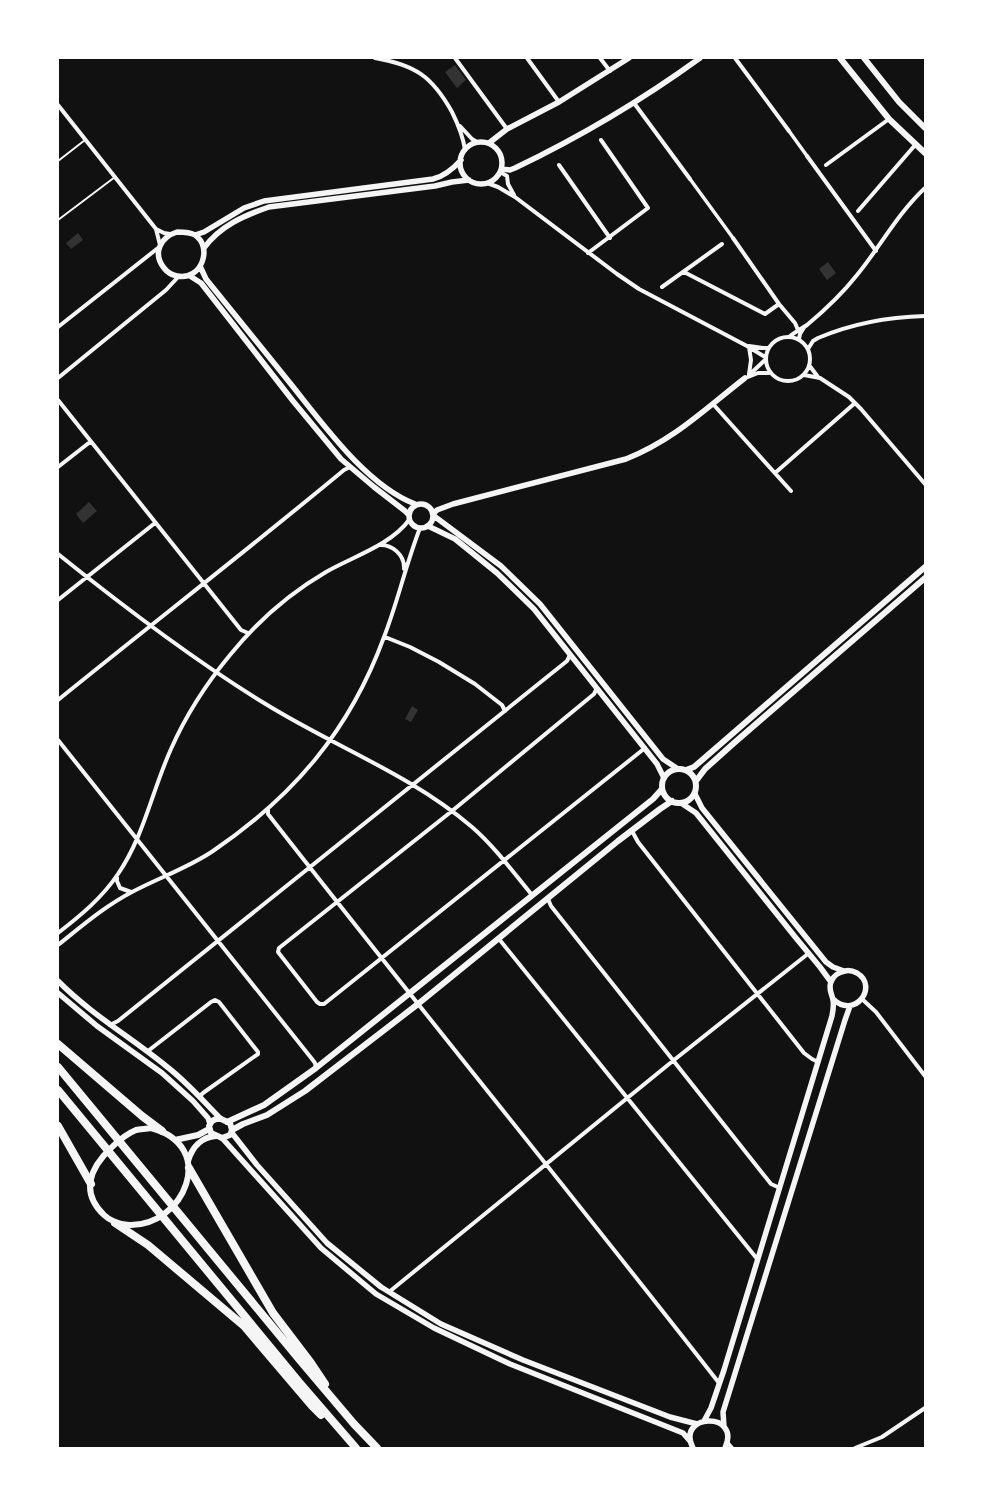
<svg xmlns="http://www.w3.org/2000/svg" width="983" height="1506" viewBox="0 0 983 1506" font-family="Helvetica,sans-serif">
<rect width="100%" height="100%" fill="#111"/>
<!-- water -->
<path fill="#333" d="M455 65 466 80 457 88 445 72Z
M78 233 83 240 71 249 66 243Z
M828 262 836 273 827 280 819 269Z
M89 502 97 511 83 523 76 514Z
M412 706 418 710 411 722 405 719Z"/>
<g fill="none" stroke-linecap="round" stroke-linejoin="round">
<!-- service -->
<path stroke="#f5f5f5" stroke-width="2" d="M58 161 85 140
M58 220 115 177"/>
<!-- pedestrian -->
<path stroke="#f5f5f5" stroke-width="3.5" d="M789 131 807 156
M690 179 733 238"/>
<!-- minor -->
<path stroke="#f5f5f5" stroke-width="4" d="M375 58C415 65 432 76 452 112 458 124 463 136 465 150
M455 58 507 129
M527 58 559 102
M600 58 610 71
M735 58 789 131
M634 103 690 179
M58 105 156 229
M460 126 472 139 477 142
M807 156 876 251
M559 165 610 238
M826 165 889 119
M500 172 507 176 508 184 514 195
M487 183 498 187 515 197 617 274 639 289 747 346 765 357
M858 211 916 144
M733 238 779 304 795 323 798 330
M160 245 156 229 164 233 170 234
M588 253 648 208 601 140
M684 272 765 314 779 304
M662 287 722 244
M58 327 158 248
M766 359a22 22 0 1 1 44 0a22 22 0 1 1-44 0Z
M789 337C795 332 801 329 807 325 825 310 842 294 857 275 880 247 898 213 925 188
M799 339 800 334 805 326
M749 346 763 348H768
M749 347 751 360 749 374
M808 349 813 341 818 338C851 324 888 317 925 316
M809 365 818 377
M749 375 765 360
M804 375 820 378 849 397 861 409 925 484
M748 377 758 373H769
M58 378 166 290 179 276
M58 400 241 630 248 633
M713 404 791 491
M58 467 90 442
M775 473 855 403
M379 545C392 544 405 555 404 569
M58 554C124 607 192 659 264 703 333 746 410 774 472 827 495 847 513 872 532 895
M58 600 155 523
M385 637 410 647 439 662 475 684 502 705 505 711
M597 688 594 694 452 811 279 948 278 952 317 1002 320 1004H324L645 748
M58 700C153 623 250 548 344 470L350 467
M58 740 312 1059 315 1063 316 1068
M268 810V814C417 1005 570 1192 719 1383
M632 831 638 842 804 1053 812 1059 818 1062
M117 877V881L120 888 131 892
M548 899 551 906 771 1184 780 1188
M58 933C80 916 102 898 118 874 144 836 152 791 171 749 186 715 206 684 230 655 256 623 290 593 326 572 352 557 391 545 409 520
M499 939 758 1260
M58 945C82 926 105 906 132 892 158 878 188 868 213 851 294 796 350 730 384 637 398 601 406 564 420 528
M862 999 876 1012 925 1076
M110 1025 118 1021 567 661 570 655
M148 1051 211 1002 215 1000 219 1002 258 1052V1054L203 1093 200 1096
M389 1292 674 1060 809 953
M727 1442 732 1448
M855 1448 882 1437 925 1408"/>
<!-- tertiary -->
<path stroke="#f5f5f5" stroke-width="5.5" d="M460 163a21 21 0 1 1 42 0a21 21 0 1 1-42 0Z
M489 143 507 129 559 102 629 58
M502 169 510 170 515 168C580 137 642 100 700 58
M177 232C183 232 190 232 195 235 213 247 202 281 177 276 172 275 167 272 164 268 152 253 161 237 177 232Z
M195 235 204 232 244 208 264 201 433 179C445 176 453 169 461 160
M204 248C220 226 243 216 269 207L435 186 452 182 469 180
M200 266 206 279C234 314 262 348 290 383 323 424 366 485 415 504
M190 276 201 283 293 401 341 459 374 487 405 511 409 515
M409 516a12 12 0 1 1 24 0a12 12 0 1 1-24 0Z
M434 513 437 510 453 504 626 459C674 440 705 409 745 378
M434 516 501 566 540 604 663 759 678 769
M428 526 455 539 497 573 534 609 657 764 664 778
M695 794 702 808 826 962 833 967 844 971
M681 803 696 813 796 938 820 967 831 982
M58 981C92 1015 129 1036 166 1066 187 1082 203 1101 221 1119
M58 993 97 1026 162 1073 193 1101 208 1118 210 1124
M232 1133 257 1165 327 1243 381 1287 441 1324 523 1360 670 1417 697 1424
M222 1138 321 1248 376 1294 434 1328 510 1364 683 1433 690 1441
M704 1421 711 1408 724 1370 832 1016C833 1011 834 1005 833 1000 832 994 828 989 831 982 833 976 839 972 845 971 849 970 853 971 857 973 879 986 855 1020 833 999
M724 1427 723 1412 845 1020 850 1006
M693 1448C675 1413 742 1411 725 1448"/>
<!-- secondary -->
<path stroke="#f5f5f5" stroke-width="6" d="M840 58 889 119 925 153
M864 58 899 102 925 128
M662 786a17 17 0 1 1 34 0a17 17 0 1 1-34 0Z
M686 770 694 767 925 567
M696 781 705 769 734 743 925 578
M216 1119H221L230 1123 232 1130 230 1135 222 1138 211 1133 209 1126 212 1121Z
M227 1122 264 1105 316 1068 653 799 662 789
M151 1128C219 1146 184 1227 129 1225 120 1224 111 1222 104 1215 80 1192 90 1168 111 1148 118 1141 126 1134 136 1130 140 1129 146 1129 151 1128Z
M232 1130 243 1124 267 1115 305 1091 418 1004 618 841 660 809 672 801
M175 1140 198 1135 209 1129
M188 1161C192 1148 201 1137 216 1136"/>
<!-- motorway -->
<path stroke="#f5f5f5" stroke-width="8" d="M58 1044 142 1116 162 1131
M58 1067 299 1359 354 1424 377 1448
M58 1090 299 1382 356 1448
M58 1126 91 1184
M189 1168 273 1313 311 1363 325 1384
M115 1223 148 1245 244 1326 312 1406 321 1415"/>
</g>
<!-- border -->
<rect width="983" height="1506" fill="none" stroke="#ffffff" stroke-width="118"/>
</svg>
